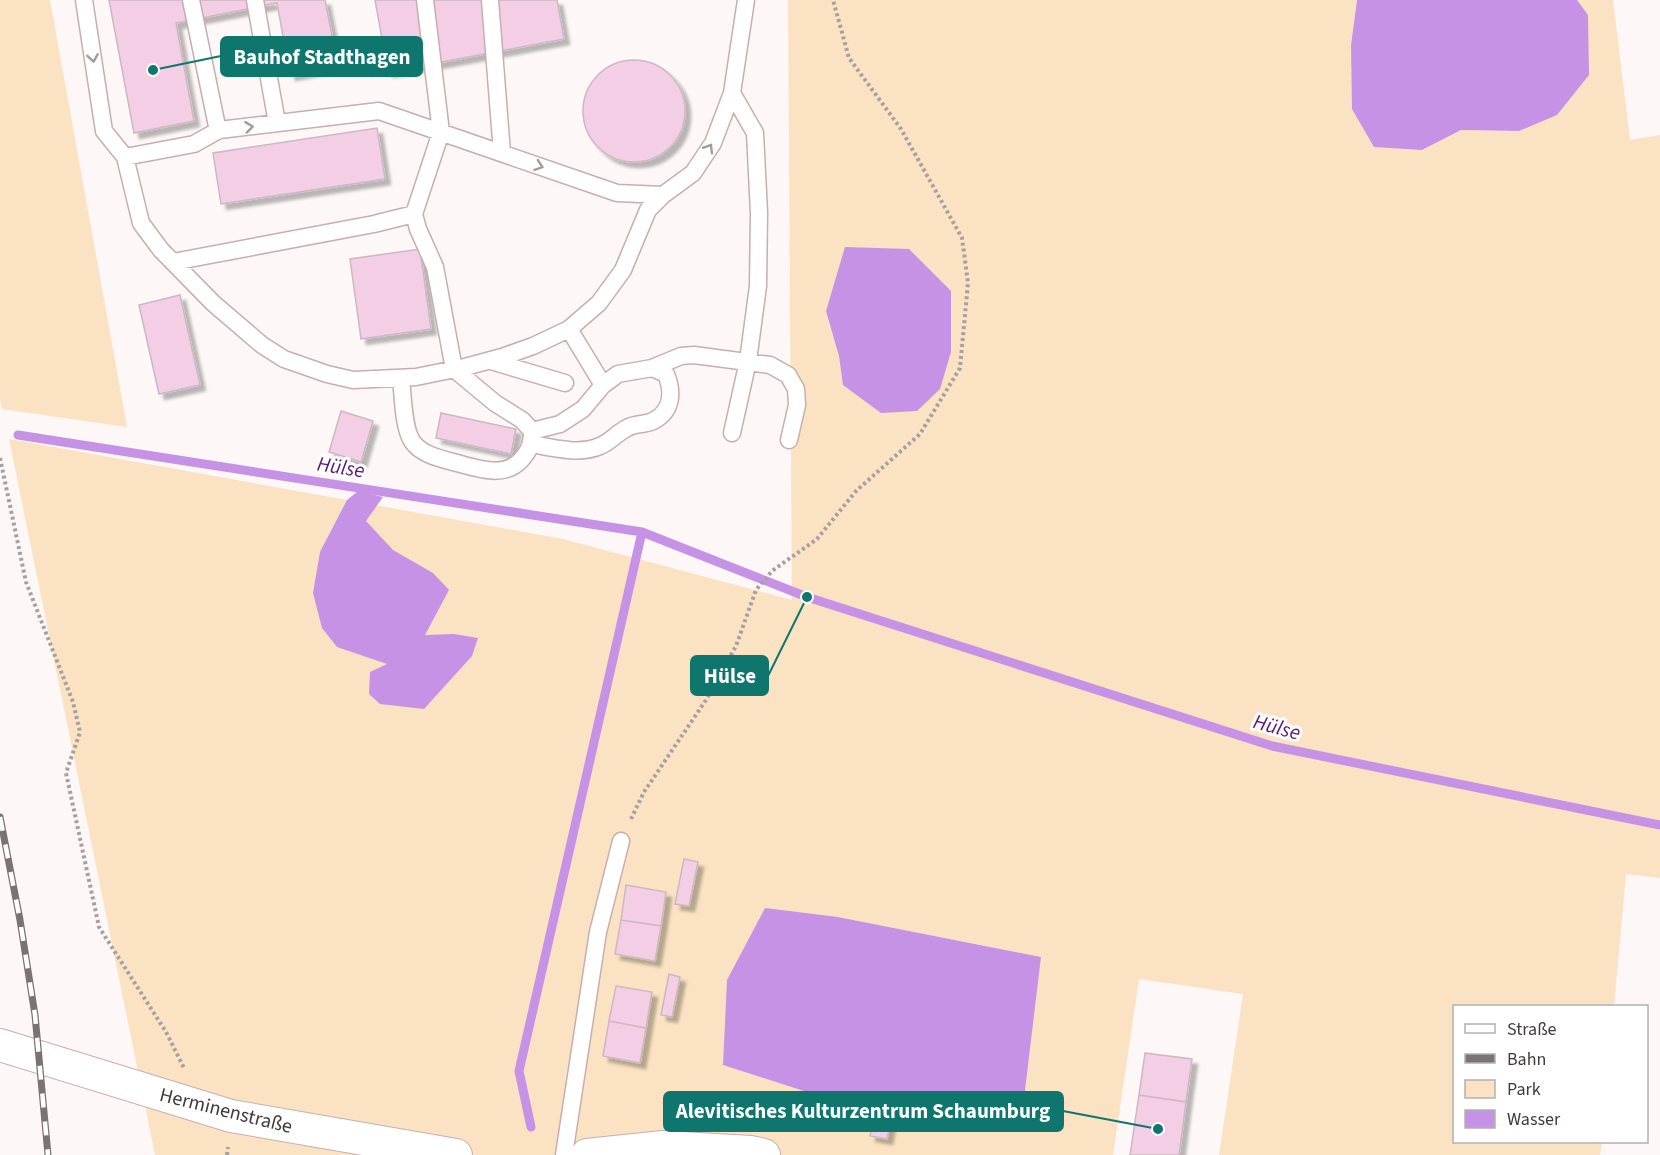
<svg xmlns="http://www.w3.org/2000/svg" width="1660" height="1155" viewBox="0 0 1660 1155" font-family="'Source Sans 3',sans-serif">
<defs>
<filter id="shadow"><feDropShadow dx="5.5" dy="5.5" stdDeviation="1.5" flood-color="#0004"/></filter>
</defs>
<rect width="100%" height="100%" fill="#fdf7f7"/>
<!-- green -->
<path fill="#fae2c2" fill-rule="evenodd" d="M0 0H50L127 427 2 409 0 399Z
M788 0H1357L1351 45 1422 150 1461 130 1519 131 1588 15 1577 0H1613L1630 140 1660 135V878L1626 874 1614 1006H1454V1142H1602L1600 1155H1219L1243 994 1139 979 1113 1155H155L9 439 563 539 792 600ZM838 917 1041 957 960 1123 813 1094 723 1065Z"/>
<!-- water -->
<path fill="#c692e5" d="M1357 0H1577L1588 15 1589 75 1557 115 1519 131 1461 130 1422 150 1374 147 1352 109 1351 45Z
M845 247 909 249 951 291V352L940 389 917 411 881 413 843 385 839 356 826 311Z
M358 491 383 497 366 521 393 550 433 573 449 590 425 635 454 634 478 638 472 656 424 709 380 704 369 694 370 672 387 664 337 647 322 628 313 593 320 552 347 500Z
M765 908 838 917 1041 957 1022 1115 960 1123 813 1094 723 1065 727 980Z"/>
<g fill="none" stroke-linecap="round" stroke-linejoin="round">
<!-- stream -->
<path stroke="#c692e5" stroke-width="9" d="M18 435 642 532 807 597 1272 746 1660 825
M531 1127 519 1071 642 532"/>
</g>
<!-- building -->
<path fill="#f4cee4" stroke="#cdb7c3" stroke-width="1.5" filter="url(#shadow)" d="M109 0H325L338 66 290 75 277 3 176 23 194 121 134 133Z
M375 0H557L564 39 388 72Z
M583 111a51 51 0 1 1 102 0a51 51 0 1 1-102 0Z
M377 128 385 179 221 204 213 153Z
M420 249 431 329 361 339 350 259Z
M180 295 200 385 159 394 139 305Z
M341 411 373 421 361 462 329 452Z
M441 413 516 429 511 454 436 438Z
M684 859 698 862 689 906 675 904Z
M626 885 666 892 661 926 621 920Z
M621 920 661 926 655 961 615 954Z
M669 974 680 977 672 1017 661 1015Z
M616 986 652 992 646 1028 609 1021Z
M609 1021 646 1028 640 1063 603 1056Z
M1145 1053 1192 1059 1186 1102 1139 1095Z
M1139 1095 1186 1102 1179 1155H1130Z
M874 1116 891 1119 887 1139 870 1136Z"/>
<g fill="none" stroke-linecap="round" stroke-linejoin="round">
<defs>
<path id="lane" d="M84 0 104 131 125 157 194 144 219 130 379 111 617 193 663 195 693 173 713 143 732 93 746 0
M191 0 218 131
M255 0 277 123
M490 0 502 153
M732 93 755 133 759 213 758 286 748 361 732 433
M125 157 141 223 161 250 213 303 262 345 284 359 327 374 353 380 416 377 465 367 502 357 533 346 569 329 599 303 623 270 648 210 663 195
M173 262 374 224 414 214
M569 329 603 385
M491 361 565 383
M652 368 681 356 694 355 770 365 788 375 796 389 797 405 789 440
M401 378C403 395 403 427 412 441 421 455 442 459 457 463 478 469 505 478 521 460 530 450 532 443 532 431L522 420 495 403 454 369 435 267 418 229 414 214 441 132 425 0
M532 431 560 424 583 409 603 385 618 374 652 368 666 374C673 391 673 411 653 421 645 425 635 423 627 428 617 433 610 442 600 446 580 455 553 448 532 444
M564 1155 598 932 621 841"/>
<path id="street" d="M0 1045 231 1116 456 1155
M587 1155 663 1147 751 1152 764 1155"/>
</defs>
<!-- lane casing -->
<use href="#lane" stroke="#c8aeb0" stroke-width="19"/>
<!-- street casing -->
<use href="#street" stroke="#c8aeb0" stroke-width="34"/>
<!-- path -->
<path stroke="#a8a0a0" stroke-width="4" stroke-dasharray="3 3" stroke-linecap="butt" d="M0 458 26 582 73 702 80 732 66 773 99 927 166 1032 184 1068
M631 819 644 792 706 700 736 646 756 590 772 571 817 539 856 491 920 434 960 368 968 283 962 238 901 129 849 58 833 0
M227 1155 228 1147"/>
<!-- lane -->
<use href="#lane" stroke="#fff" stroke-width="16"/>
<!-- street -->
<use href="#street" stroke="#fff" stroke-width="32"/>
<defs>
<path id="rail" d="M0 817 20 920 35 1015 48 1155"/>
</defs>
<!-- rail casing -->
<use href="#rail" stroke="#7b7273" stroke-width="7"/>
<!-- rail -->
<use href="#rail" stroke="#fff" stroke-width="4.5" stroke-dasharray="14" stroke-linecap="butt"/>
</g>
<!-- one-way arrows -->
<defs><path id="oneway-chevron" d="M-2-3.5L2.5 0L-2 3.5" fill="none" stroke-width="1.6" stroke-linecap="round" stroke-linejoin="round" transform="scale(1.5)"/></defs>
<g stroke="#a19c9c">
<use href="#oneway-chevron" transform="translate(93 58) rotate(81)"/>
<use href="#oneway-chevron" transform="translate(249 127) rotate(-7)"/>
<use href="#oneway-chevron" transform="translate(709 148) rotate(-59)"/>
<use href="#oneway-chevron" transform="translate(539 166) rotate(19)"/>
</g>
<g text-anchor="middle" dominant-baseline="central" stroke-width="6" stroke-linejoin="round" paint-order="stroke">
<!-- street labels -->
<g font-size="20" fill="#43393a" stroke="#fff">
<text transform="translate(226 1111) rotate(14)">Herminenstraße</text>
</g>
<!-- water labels -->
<g font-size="21" font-style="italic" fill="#5a187a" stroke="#fff">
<text transform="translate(341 467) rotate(9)">Hülse</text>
<text transform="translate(1277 727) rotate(15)">Hülse</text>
</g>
</g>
<!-- callouts -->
<path fill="none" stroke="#0f766e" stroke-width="2" d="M153 70L221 56M807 597L768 676M1158 1129L1063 1111"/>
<g fill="#0f766e" stroke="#fff" stroke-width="2">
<circle cx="153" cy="70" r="6"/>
<circle cx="807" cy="597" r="6"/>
<circle cx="1158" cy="1129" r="6"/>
</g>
<g fill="#0f766e" stroke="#0f766e" stroke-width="2">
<rect x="221" y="37" width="201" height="39" rx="6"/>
<rect x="691" y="656" width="77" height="39" rx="6"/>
<rect x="664" y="1092" width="399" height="39" rx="6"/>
</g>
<g font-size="21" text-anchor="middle" font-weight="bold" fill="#fff">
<text x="322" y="64">Bauhof Stadthagen</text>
<text x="730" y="683">Hülse</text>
<text x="863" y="1118">Alevitisches Kulturzentrum Schaumburg</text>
</g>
<!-- legend -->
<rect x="1453" y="1005" width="195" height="138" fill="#ffffff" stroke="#b4b0b0" stroke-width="1.5"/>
<rect x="1465" y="1024" width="30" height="9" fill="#ffffff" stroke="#b4b0b0" stroke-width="1.5"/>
<text x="1507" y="1035" font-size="18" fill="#43393a">Straße</text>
<rect x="1465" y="1054" width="30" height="9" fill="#7b7273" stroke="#b4b0b0" stroke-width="1.5"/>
<text x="1507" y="1065" font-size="18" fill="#43393a">Bahn</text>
<rect x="1465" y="1080" width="30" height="18" fill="#fae2c2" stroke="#b4b0b0" stroke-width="1.5"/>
<text x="1507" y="1095" font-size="18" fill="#43393a">Park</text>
<rect x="1465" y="1110" width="30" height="18" fill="#c692e5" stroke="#b4b0b0" stroke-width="1.5"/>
<text x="1507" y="1125" font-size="18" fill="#43393a">Wasser</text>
</svg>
